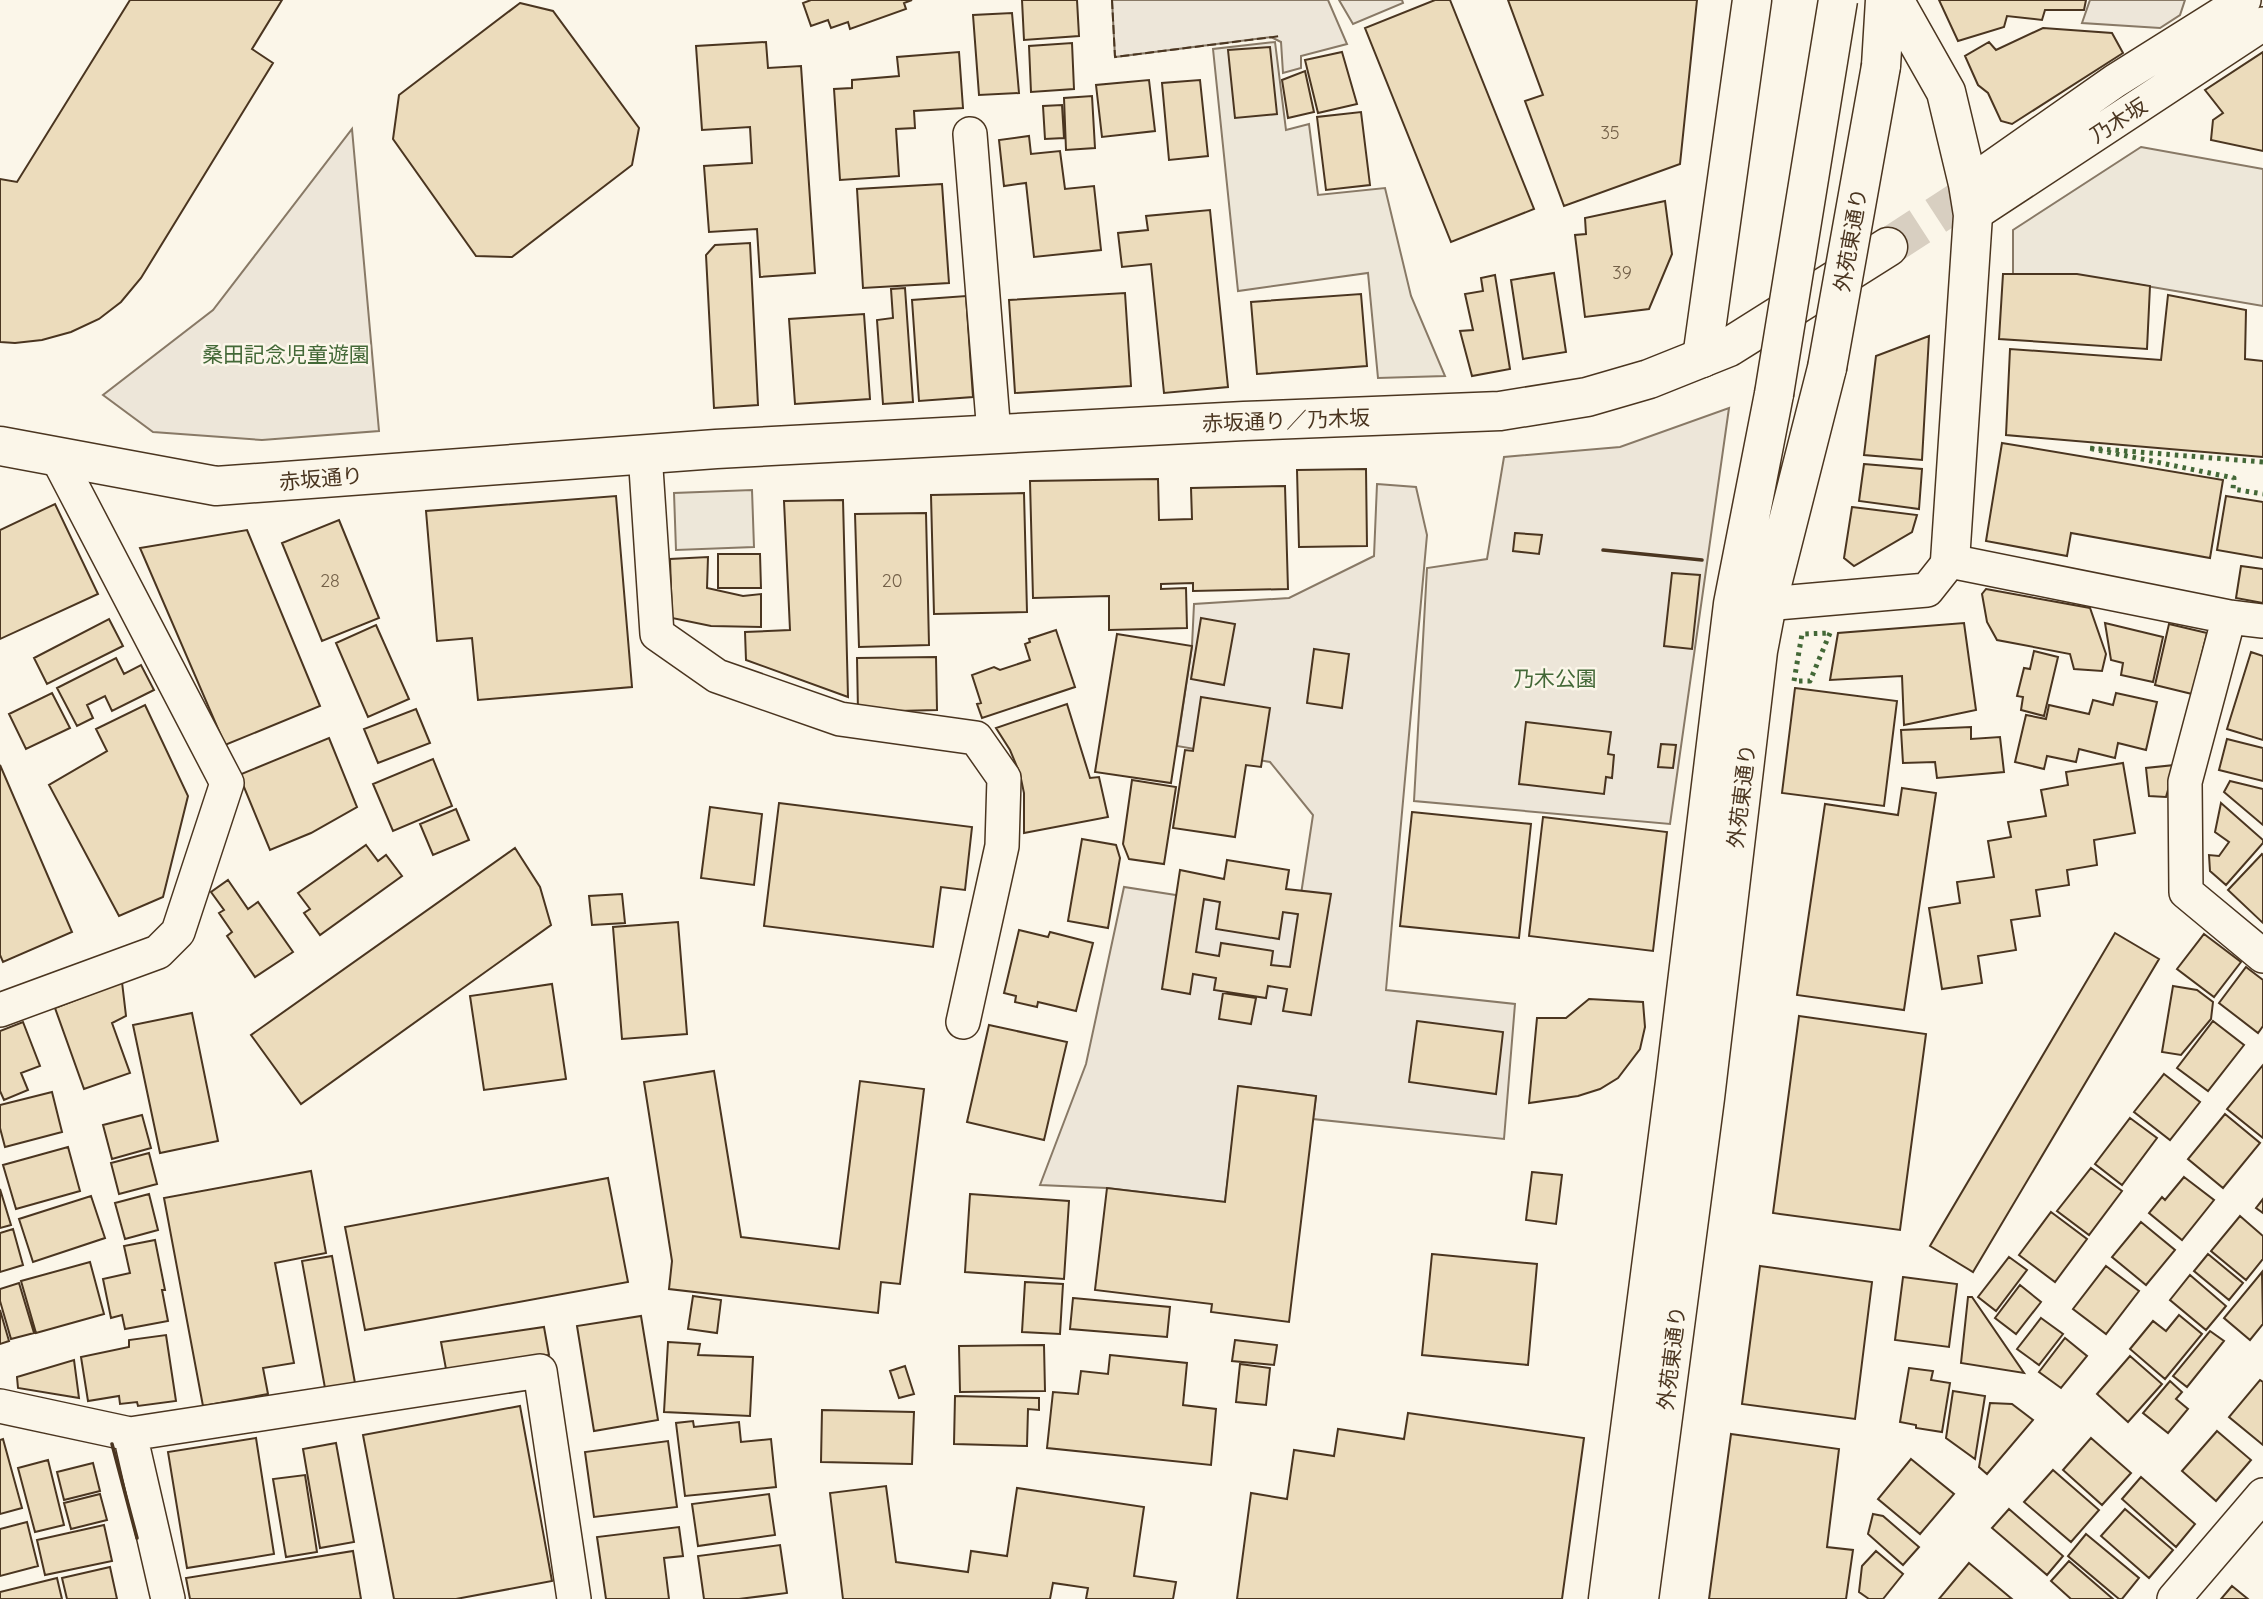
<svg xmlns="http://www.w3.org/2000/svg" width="2263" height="1599" viewBox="0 0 2263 1599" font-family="Quicksand,'Noto Sans JP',sans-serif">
<rect width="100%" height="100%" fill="#fbf6e9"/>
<!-- green -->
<path fill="#ede6d9" stroke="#887966" stroke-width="2" d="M1112 0H1328L1347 44 1301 56V68L1283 73 1281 42 1271 37 1115 57Z
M1339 0H1402L1403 3 1353 24Z
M2090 0H2185L2180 15 2160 28 2082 23Z
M352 129 379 431 262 440 153 432 103 395 213 310Z
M1729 408 1670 824 1414 801 1427 568 1487 559 1504 457 1620 447Z
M1377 484 1416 487 1427 535 1386 990 1515 1004 1504 1139 1313 1119 1316 1096 1239 1086 1225 1202 1107 1188 1040 1185 1086 1064 1124 887 1298 914 1313 815 1270 762 1177 746 1192 646 1194 604 1289 598 1374 556Z"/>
<!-- parking -->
<path fill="#ede7d9" stroke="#887966" stroke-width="2" d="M1275 42 1286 130 1309 124 1318 195 1385 188 1411 296 1445 376 1378 378 1368 273 1238 291 1213 49Z
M2141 147 2263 169V306L2117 281 2013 276V230Z
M752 490 754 547 676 550 674 493Z"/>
<!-- building -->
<path fill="#ecdcbc" stroke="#4a3520" stroke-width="2" fill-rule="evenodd" d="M130 0H282L252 49 273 63 141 278 121 302 99 319 71 332 42 340 15 343 0 342V179L17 182Z
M811 0H912L904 3 906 9 850 29 848 22 831 28 828 20 811 26 803 3Z
M1022 0H1077L1079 36 1024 40Z
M1435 0H1450L1534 209 1451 242 1365 28Z
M1508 0H1697L1680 164 1564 206 1525 101 1543 95Z
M1939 0H2086L2084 10H2045L2042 20 2007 16 2004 27 1958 41Z
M520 3 553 11 639 128 632 165 512 257 476 256 393 139 399 95Z
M1012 13 1019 93 979 95 973 15Z
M2043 28 2112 33 2123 53 2012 124 2001 121 1988 93 1978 85 1965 56 1989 42 1996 50Z
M766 42 768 68 801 66 815 273 760 277 757 229 709 232 704 166 752 163 750 127 702 130 696 46Z
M1072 43 1074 89 1031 92 1029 46Z
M1270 47 1277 114 1235 118 1228 50Z
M959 52 963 108 914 111 915 128 896 129 899 176 840 180 834 89 852 88V80L899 76 897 57Z
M1342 52 1357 104 1318 113 1305 60Z
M2263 52V151L2211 140 2213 120 2223 113 2205 90Z
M1305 71 1314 112 1288 118 1282 80Z
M1149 80 1155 131 1102 137 1096 85Z
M1200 80 1208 156 1169 160 1162 83Z
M1092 96 1095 148 1066 150 1064 98Z
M1062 105 1064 138 1045 139 1043 106Z
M1361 112 1370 185 1326 190 1317 117Z
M1029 136 1031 154 1060 151 1065 189 1094 186 1101 250 1034 257 1026 183 1004 186 999 140Z
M942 184 949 283 863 288 857 189Z
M1665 201 1672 254 1649 309 1585 317 1575 235 1586 234 1585 218Z
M1210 210 1228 387 1164 393 1151 264 1122 267 1118 233 1148 230 1146 216Z
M750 243 758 405 714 408 706 255 715 245Z
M1554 273 1566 352 1523 359 1511 280Z
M2003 274H2077L2150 286 2147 349 1999 339Z
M1495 275 1510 369 1472 376 1460 331 1473 330 1465 294 1483 291 1481 278Z
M905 288 913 402 883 404 877 320 893 318 891 289Z
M1125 293 1131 386 1015 393 1009 300Z
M1361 294 1367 366 1257 374 1251 302Z
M2168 295 2246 310 2245 359 2263 361V457L2006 435 2010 349 2161 360Z
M966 296 973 397 919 401 912 300Z
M864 314 870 399 795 404 789 319Z
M1929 336 1922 460 1864 455 1876 356Z
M2002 443 2223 480 2210 558 2071 533 2067 556 1986 541Z
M1864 464 1922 469 1919 509 1859 501Z
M1366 469 1367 546 1299 547 1297 470Z
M1158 479 1159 520 1192 519 1191 488 1285 486 1288 589 1193 591V583L1161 584V589L1186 588 1187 628 1109 630V596L1033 598 1030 481Z
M1024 493 1027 612 934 614 931 495Z
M616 496 632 687 478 700 472 638 437 641 426 511Z
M2226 496 2263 502V558L2217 550Z
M843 500 848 697 746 660 745 632 790 630 784 501Z
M55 504 98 594 0 639V530Z
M1852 507 1917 515 1912 532 1854 566 1844 558Z
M926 513 929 645 859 647 855 514Z
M339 520 379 618 322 641 282 543Z
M247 530 320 706 225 745 140 548Z
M1515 533 1542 535 1539 554 1513 551Z
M718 554H760L761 588H718Z
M708 557 707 588 743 596 761 594V627L711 626 672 618 670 559Z
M2241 566 2263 569V603L2236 598Z
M1672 573 1700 575 1692 649 1664 646Z
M1986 589 2090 608 2106 654 2102 671 2074 669 2070 654 1997 640 1987 622 1982 594Z
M1201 618 1235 624 1224 685 1191 679Z
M109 619 123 646 47 684 34 658Z
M1964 623 1976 710 1904 725 1902 676 1830 680 1838 633Z
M2105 623 2163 637 2153 682 2121 675 2123 663 2111 660Z
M2169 624 2207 633 2192 694 2155 685Z
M376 625 409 699 368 717 336 643Z
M1056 630 1075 687 982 718 977 704 981 703 972 675 994 667 1000 670 1030 660 1025 644 1030 642 1029 639Z
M1117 634 1192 646 1171 783 1095 772Z
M1314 649 1349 654 1342 708 1307 703Z
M2034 651 2058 657 2044 716 2021 710 2023 697 2017 696 2024 668 2030 669Z
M2251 652 2263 656V740L2227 729Z
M936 657 937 710 858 712 857 658Z
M116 658 124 674 141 665 154 690 112 711 105 696 87 705 93 718 77 726 57 688Z
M1795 688 1897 701 1884 806 1782 793Z
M52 693 70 728 26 749 9 714Z
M2116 693 2157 702 2146 750 2118 743 2115 758 2079 749 2076 762 2047 756 2044 769 2015 762 2026 715 2046 719 2049 705 2089 714 2093 700 2113 705Z
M1201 697 1270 708 1261 767 1246 765 1235 837 1173 828 1185 750 1193 751Z
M1067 704 1090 778 1099 777 1108 817 1024 833V793L1020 774 1010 750 996 728Z
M145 705 188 796 163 897 119 916 49 785 107 751 96 729Z
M416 709 430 743 378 763 364 729Z
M1526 722 1611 732 1608 754 1614 755 1612 778 1606 777 1604 794 1519 784Z
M1971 727V739L2000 737 2004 772 1937 778 1935 762 1903 763 1901 730Z
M329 738 357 807 311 833 270 850 239 775Z
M2227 739 2263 748V781L2219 770Z
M1661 744 1676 745 1673 768 1658 767Z
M433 759 452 806 393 831 373 784Z
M2123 763 2135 833 2094 840 2097 865 2067 870 2069 885 2036 890 2040 916 2011 920 2016 950 1978 956 1982 983 1942 989 1929 908 1960 903 1957 882 1994 877 1988 841 2011 837 2008 822 2046 816 2041 790 2068 785 2066 772Z
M0 765 72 932 3 962 0 955Z
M2175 765 2166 797 2149 796 2146 768Z
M1132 780 1176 787 1164 864 1129 859 1123 844Z
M2230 781 2263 789V825L2224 792Z
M1902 788 1936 793 1904 1010 1797 995 1825 804 1898 815Z
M779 803 972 827 965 890 941 887 933 947 764 926Z
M2221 803 2263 840V843L2226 885 2210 871 2209 855 2219 856 2229 842 2215 832Z
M710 807 762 814 754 885 701 878Z
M456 809 469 840 433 855 420 824Z
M1412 812 1531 824 1519 938 1400 926Z
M1543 817 1667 832 1653 951 1529 936Z
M1082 839 1116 845 1120 858 1108 928 1068 921Z
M366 845 378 861 386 855 402 876 320 935 304 913 310 909 298 893Z
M515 848 540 887 551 925 301 1104 251 1035Z
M2262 854 2263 855V923L2228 890Z
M1227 860 1289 870 1286 889 1331 894 1311 1015 1283 1011 1287 989 1268 986 1266 998 1214 990 1216 978 1193 974 1190 994 1162 989 1180 870 1224 879ZM1204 899 1220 902 1216 929 1279 939 1283 912 1298 914 1290 967 1271 965 1273 951 1221 943 1219 956 1196 952Z
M228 880 248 909 258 902 293 952 255 977 227 936 232 932 219 913 224 910 211 892Z
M622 894 625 923 592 925 589 896Z
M678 922 687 1034 622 1039 613 927Z
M1019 930 1048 937 1050 932 1093 943 1076 1011 1038 1002 1037 1007 1015 1002 1016 996 1004 993Z
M2115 933 2159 959 1973 1272 1930 1246Z
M2204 934 2241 962 2214 997 2177 969Z
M2246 967 2263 980V1026L2258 1033 2219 1003Z
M122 982 126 1016 112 1023 130 1073 84 1089 55 1008Z
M552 984 566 1079 484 1090 470 996Z
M2173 986 2197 990 2213 1002 2211 1019 2181 1055 2162 1052Z
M1223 993 1256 998 1251 1024 1219 1019Z
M1589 999 1643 1002 1645 1027 1640 1049 1618 1078 1600 1089 1578 1096 1529 1103 1537 1018H1566Z
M192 1013 218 1141 160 1153 133 1025Z
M1799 1016 1926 1034 1900 1230 1773 1213Z
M1417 1021 1503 1032 1496 1094 1409 1082Z
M2213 1021 2244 1045 2208 1091 2177 1068Z
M23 1022 40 1066 21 1073 28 1090 4 1100 0 1091V1031Z
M989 1025 1067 1042 1044 1140 967 1122Z
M2263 1065V1138L2227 1109Z
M714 1071 741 1237 839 1249 860 1081 924 1089 900 1284 881 1282 878 1313 669 1289 672 1261 644 1082Z
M2164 1074 2200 1102 2170 1140 2134 1112Z
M1238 1086 1316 1096 1289 1322 1211 1312 1212 1304 1095 1290 1107 1188 1225 1202Z
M52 1092 62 1132 5 1147 0 1128V1105Z
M2225 1114 2260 1143 2223 1188 2188 1159Z
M142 1115 151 1148 112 1159 103 1125Z
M2130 1118 2157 1138 2122 1185 2095 1164Z
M68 1147 80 1191 16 1209 3 1165Z
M149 1153 157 1184 119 1194 111 1163Z
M2091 1168 2122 1191 2089 1235 2057 1211Z
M311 1171 326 1253 275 1263 294 1363 263 1368 268 1394 203 1406 164 1198Z
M1532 1172 1562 1175 1556 1224 1526 1220Z
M2184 1177 2214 1200 2182 1240 2149 1213 2162 1197 2165 1200Z
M608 1178 628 1282 365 1330 345 1227Z
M0 1189 11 1225 0 1228Z
M149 1194 158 1230 125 1239 115 1203Z
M970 1194 1069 1201 1064 1279 965 1272Z
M91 1196 105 1238 33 1262 19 1219Z
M2263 1199V1213L2256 1208Z
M2051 1212 2087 1239 2055 1282 2019 1255Z
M2240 1216 2263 1236V1259L2246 1280 2211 1251Z
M2141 1222 2175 1250 2146 1285 2112 1257Z
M13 1229 23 1265 0 1272V1233Z
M155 1240 165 1290H162L168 1321 125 1329 122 1315 111 1318 103 1279 130 1273 124 1246Z
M1432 1254 1537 1264 1528 1365 1422 1355Z
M2208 1254 2243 1283 2229 1300 2194 1271Z
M332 1256 355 1383 325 1388 302 1261Z
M2009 1257 2027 1270 1996 1311 1978 1297Z
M90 1262 104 1314 36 1333 21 1281Z
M1760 1266 1872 1282 1855 1419 1742 1404Z
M2106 1266 2139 1291 2106 1334 2073 1309Z
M2262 1272 2263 1324 2250 1340 2224 1318Z
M2190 1275 2226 1306 2206 1330 2170 1300Z
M1903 1277 1957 1284 1949 1347 1895 1340Z
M1025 1282 1063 1284 1060 1334 1022 1332Z
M19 1283 34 1333 11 1339 0 1301V1289Z
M2020 1285 2041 1302 2016 1334 1995 1318Z
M693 1296 721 1300 717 1333 688 1329Z
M1968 1297H1972L2024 1373 1961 1363Z
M1073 1298 1170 1307 1167 1337 1070 1329Z
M0 1310 9 1341 0 1344Z
M2179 1315 2202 1334 2165 1379 2130 1349 2153 1321 2166 1331Z
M641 1316 658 1420 594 1431 577 1326Z
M2041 1318 2063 1334 2039 1365 2017 1349Z
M544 1327 549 1355 446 1369 441 1342Z
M2210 1331 2224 1341 2187 1387 2173 1376Z
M166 1335 176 1401 138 1406 137 1402 120 1404 119 1396 88 1401 81 1357 129 1347V1340Z
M2065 1338 2087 1356 2061 1388 2039 1372Z
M1235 1340 1277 1345 1274 1365 1232 1361Z
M668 1342 700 1344 698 1355 753 1357 750 1416 664 1412Z
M1044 1345 1045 1391 960 1392 959 1346Z
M1110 1355 1187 1363 1183 1405 1216 1409 1211 1465 1047 1448 1053 1392 1078 1394 1081 1371 1108 1374Z
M2130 1356 2162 1384 2128 1422 2097 1394Z
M74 1360 79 1398 18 1388 17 1377Z
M1240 1364 1270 1368 1266 1405 1236 1402Z
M905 1366 914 1394 899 1398 890 1371Z
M1909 1368 1933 1371 1931 1380 1950 1383 1942 1432 1916 1428V1425L1900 1422Z
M2260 1380 2263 1382V1445L2229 1417Z
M2170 1381 2182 1392 2176 1399 2188 1409 2168 1433 2143 1413Z
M1953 1391 1985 1396 1975 1459 1946 1438Z
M955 1396 1039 1398V1410L1028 1409 1027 1446 954 1444Z
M1990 1403 2012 1404 2033 1420 1987 1474 1979 1467Z
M520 1406 552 1581 456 1599H394L363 1435Z
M822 1410 914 1412 912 1464 821 1462Z
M1408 1413 1584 1438 1562 1599H1237L1251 1493 1287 1499 1294 1450 1334 1456 1338 1429 1404 1439Z
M693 1421 694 1427 739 1422 741 1442 771 1439 776 1487 685 1496 676 1423Z
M2217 1431 2251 1460 2216 1501 2182 1471Z
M1731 1434 1839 1449 1827 1547 1853 1550 1846 1599H1709Z
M256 1438 274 1554 187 1568 168 1452Z
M2091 1438 2131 1473 2102 1505 2063 1470Z
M3 1439 22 1508 0 1514V1440Z
M668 1441 677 1507 594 1517 585 1452Z
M336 1443 354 1542 320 1548 303 1449Z
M1911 1459 1954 1494 1920 1534 1878 1499Z
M48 1460 64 1525 35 1532 18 1468Z
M93 1463 100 1491 64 1500 57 1472Z
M2053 1470 2099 1510 2071 1542 2024 1502Z
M305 1475 317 1552 286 1557 273 1479Z
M2141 1477 2195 1524 2176 1547 2122 1499Z
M886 1486 896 1562 968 1572 971 1551 1007 1556 1017 1488 1144 1507 1134 1576 1176 1582 1173 1599H1086L1088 1588 1053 1583 1050 1599H843L830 1493Z
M100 1494 107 1520 71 1529 64 1503Z
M769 1494 775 1535 698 1546 692 1504Z
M2009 1509 2063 1556 2047 1575 1992 1528Z
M2125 1509 2173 1550 2149 1578 2101 1536Z
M1873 1514 1883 1516 1919 1547 1903 1565 1868 1534Z
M27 1522 38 1566 0 1576V1529Z
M104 1525 112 1561 45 1575 37 1540Z
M679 1527 683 1556 664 1558 669 1599H606L597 1537Z
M2086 1534 2139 1578 2122 1599H2119L2068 1556Z
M780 1545 787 1593 739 1599H704L698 1556Z
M353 1551 361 1599H190L186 1578Z
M1876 1551 1903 1574 1883 1599H1869L1859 1592 1862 1566Z
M2069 1561 2113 1599H2071L2051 1581Z
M1969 1563 2012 1599H1939Z
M110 1567 117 1599H67L62 1578Z
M57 1578 62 1599H0V1592Z
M2232 1586 2248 1599H2221Z"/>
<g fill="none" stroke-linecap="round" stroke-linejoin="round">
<!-- secondary-tunnel -->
<path stroke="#d8cfc1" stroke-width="38" stroke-dasharray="38 19" stroke-linecap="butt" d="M1888 247 1994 178"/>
<defs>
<path id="minor" d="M970 134 994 434
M1968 184 2115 81 2244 0
M1973 215 2263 24
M645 453 657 634 717 676 840 719 976 738 1004 778 1002 846 963 1022
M1743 604H1767L1927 590 1950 561 2229 617 2263 621
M2229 617 2185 782 2186 892 2263 956
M0 1010 158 952 178 932 227 783 57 457
M0 1406 130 1434 540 1371 574 1599
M130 1434 168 1599
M2174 1599 2263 1495"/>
<path id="tertiary" d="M1894 0 1946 92 1968 184 1973 215 1950 561
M1702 358 1752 0"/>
<path id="secondary" d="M0 446 216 486 716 449 1244 421 1500 411 1587 397 1649 379 1729 347 1888 247"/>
<path id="primary" d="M1881 66 1885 0
M1608 1599 1675 1082 1733 604 1774 394
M1639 1599 1705 1098 1758 651 1767 604 1827 368"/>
</defs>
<!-- minor casing -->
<use href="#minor" stroke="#4a3520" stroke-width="36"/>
<!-- tertiary casing -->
<use href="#tertiary" stroke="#4a3520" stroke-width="41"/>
<!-- secondary casing -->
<use href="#secondary" stroke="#4a3520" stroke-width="41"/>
<!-- primary casing -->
<use href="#primary" stroke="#4a3520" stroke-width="41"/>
<!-- minor -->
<use href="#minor" stroke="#fbf6e9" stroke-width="33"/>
<!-- tertiary -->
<use href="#tertiary" stroke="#fbf6e9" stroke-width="38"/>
<!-- secondary -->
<use href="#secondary" stroke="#fbf6e9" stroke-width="38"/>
<!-- primary -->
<use href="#primary" stroke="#fbf6e9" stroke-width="38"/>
<defs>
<path id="primary-bridge" d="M1827 368 1881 66
M1774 394 1838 0"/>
</defs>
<!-- primary-bridge casing -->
<use href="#primary-bridge" stroke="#4a3520" stroke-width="41" stroke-linecap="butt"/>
<!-- primary-bridge -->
<use href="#primary-bridge" stroke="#fbf6e9" stroke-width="38"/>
<!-- hedge -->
<path stroke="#436837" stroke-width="5" stroke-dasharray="3.5 5" stroke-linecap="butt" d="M2263 462 2088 448 2234 478 2233 489 2263 494
M1830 633 1810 681H1794L1802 634Z"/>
<!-- fence -->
<path stroke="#4a3520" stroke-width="2" stroke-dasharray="9 3.5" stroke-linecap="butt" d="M1112 0 1115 57 1281 36"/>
<!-- wall -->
<path stroke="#4a3520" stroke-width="3.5" d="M1603 550 1702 560
M112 1444 137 1538"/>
</g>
<g text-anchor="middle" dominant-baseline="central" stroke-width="5" stroke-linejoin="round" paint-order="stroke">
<!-- number labels -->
<g font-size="18" fill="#725f47">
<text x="1610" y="132">35</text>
<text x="1622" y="272">39</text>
<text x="330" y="580">28</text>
<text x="892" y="580">20</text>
</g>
<!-- street labels -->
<g font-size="21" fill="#4a3520" stroke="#fbf6e9">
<text transform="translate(2118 120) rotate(-33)">乃木坂</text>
<text transform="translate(1850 240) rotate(-80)">外苑東通り</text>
<text transform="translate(1286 420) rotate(-2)">赤坂通り／乃木坂</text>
<text transform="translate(321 478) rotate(-5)">赤坂通り</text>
<text transform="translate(1741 796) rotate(-83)">外苑東通り</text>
<text transform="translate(1671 1358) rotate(-83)">外苑東通り</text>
</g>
<!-- park labels -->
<g font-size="21" fill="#436837" stroke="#fbf6e9">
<text x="286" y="354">桑田記念児童遊園</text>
<text x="1555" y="678">乃木公園</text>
</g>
</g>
</svg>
